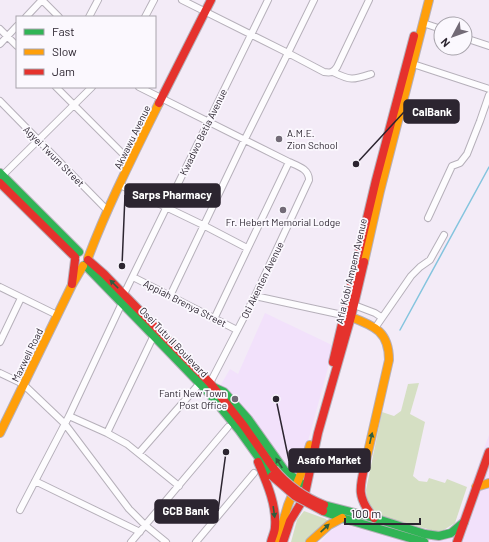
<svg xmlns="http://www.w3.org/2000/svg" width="489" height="542" viewBox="0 0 489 542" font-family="Barlow,sans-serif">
<rect width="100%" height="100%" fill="#f3ebf7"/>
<!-- built -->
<path fill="#f2e1fb" d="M265 313 334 346 299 474 289 473 245 411 220 386 230 369 238 374Z
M489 435V542H408L414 527 429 531 441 533 451 530 460 516Z
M341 524 407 542H321L329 532Z"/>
<!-- green -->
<path fill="#d5dfc3" d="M419 383 410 414 425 422 413 476 419 481 427 482 429 478 445 483 447 479 467 487 455 523 442 531H435L380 516C370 509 367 502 366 490L382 412 394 416 401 411 408 384Z
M304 511 326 519 327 521 306 542H291L297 520Z"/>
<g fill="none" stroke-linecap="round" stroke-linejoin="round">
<!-- stream -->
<path stroke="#84c4de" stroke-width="1.5" d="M400 330 489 167"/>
<defs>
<path id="street" d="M42 0 59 17
M182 0 288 53 324 72C330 73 333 73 337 67L369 0
M26 17 42 0
M89 17 98 0
M145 17 154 0
M423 23 441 29
M0 29 17 46
M465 38 489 46
M0 44 17 26
M413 64 489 89
M333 72C351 81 353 80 371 74
M56 87 130 161
M139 87 289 162C298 166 309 169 309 180L255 296 210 383
M0 101 108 211
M3 175 92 87
M120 185 203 225 247 248
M428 218 452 166 460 163 467 154 480 121 489 95
M133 277 237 330
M0 287 57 315
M124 294 268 0
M170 296 245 139 288 53 314 0
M255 296 347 316
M354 305 375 313 381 317
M214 319 289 162
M375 328 411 276 420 267 430 260 444 235
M0 342 21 298
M0 373 23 384 65 424 129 509 145 525 166 542
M69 416 107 433 127 444 179 486
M107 433 154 335
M139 453 200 383
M35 481 140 532
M20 510 69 416 122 303
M131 542 228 427
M196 542 254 473"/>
<path id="fast" d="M0 173 79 252
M85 265 207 391 239 430 272 476
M213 387 224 392 248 419 285 471 301 483
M324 505 374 518 425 534 439 536 451 533 464 522
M323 511 342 518 424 542"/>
<path id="slow" d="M88 258C108 205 134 154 159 103
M364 262 380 191 429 0
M351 317C375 326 389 332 389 360L365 465
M0 433 72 285 83 266
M476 487 489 483
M277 542 288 505 303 469 310 445
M310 542 329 525 342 518"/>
<path id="jam" d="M159 103 211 0
M0 183 75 257
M88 260 104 274 210 383 244 426 274 469
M72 284 75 260
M333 362 376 180 414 36
M258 462C266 481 277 505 275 527 275 532 272 537 271 542
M365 465C359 488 357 498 374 518
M283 542 290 521 304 498 318 433 351 317 364 262
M457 542 489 452"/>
</defs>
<!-- street casing -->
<use href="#street" stroke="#b6b0ba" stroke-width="8"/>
<!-- fast casing -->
<use href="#fast" stroke="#b6b0ba" stroke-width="10"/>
<!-- slow casing -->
<use href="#slow" stroke="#b6b0ba" stroke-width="10"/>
<!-- jam casing -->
<use href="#jam" stroke="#b6b0ba" stroke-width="10"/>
<!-- street -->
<use href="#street" stroke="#fdfcfe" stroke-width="6"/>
<!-- fast -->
<use href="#fast" stroke="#30b455" stroke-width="8"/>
<!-- slow -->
<use href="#slow" stroke="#ff9f0a" stroke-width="8"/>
<!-- jam -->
<use href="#jam" stroke="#e5322d" stroke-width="8"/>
<defs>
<path id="jam-bridge" d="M274 469C288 486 304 497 324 505
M272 476 295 496 323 511"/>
</defs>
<!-- jam-bridge casing -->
<use href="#jam-bridge" stroke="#b6b0ba" stroke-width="10" stroke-linecap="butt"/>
<!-- jam-bridge -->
<use href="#jam-bridge" stroke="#e5322d" stroke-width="8"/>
</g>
<!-- one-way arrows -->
<defs><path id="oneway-solid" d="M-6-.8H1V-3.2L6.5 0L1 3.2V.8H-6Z"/></defs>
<g fill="#2e5e3f">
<use href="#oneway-solid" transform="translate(114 284) rotate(-135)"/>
<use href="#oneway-solid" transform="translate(371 438) rotate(-77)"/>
<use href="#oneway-solid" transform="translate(279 463) rotate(-123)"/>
<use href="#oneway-solid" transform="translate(274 512) rotate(82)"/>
<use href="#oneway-solid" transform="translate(325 528) rotate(-43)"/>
</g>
<!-- markers -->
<g fill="#726a76" stroke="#fbf8fe" stroke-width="1.5">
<circle cx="279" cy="139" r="4"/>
<circle cx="283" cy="210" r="4"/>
<circle cx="235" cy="399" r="4"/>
</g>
<g text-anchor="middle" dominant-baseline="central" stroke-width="3.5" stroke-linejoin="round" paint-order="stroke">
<!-- street labels -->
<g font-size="10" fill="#2c2530" stroke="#fbf8fe">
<text transform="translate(203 132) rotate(-64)">Kwadwo Betia Avenue</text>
<text transform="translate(132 137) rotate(-64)">Akwawu Avenue</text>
<text transform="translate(54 156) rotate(45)">Agyei Twum Street</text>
<text transform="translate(351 271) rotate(-77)">Afia Kobi Ampem Avenue</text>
<text transform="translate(262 280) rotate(-64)">Oti Akenten Avenue</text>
<text transform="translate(185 303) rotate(27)">Appiah Brenya Street</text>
<text transform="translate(174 342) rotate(46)">Osei Tutu II Boulevard</text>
<text transform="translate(27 355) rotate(-64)">Maxwell Road</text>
</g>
<!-- poi labels -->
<g font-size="10" fill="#2c2530" stroke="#fbf8fe" text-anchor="start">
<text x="287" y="133">A.M.E.<tspan x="287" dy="12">Zion School</tspan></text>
<text x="283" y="222" text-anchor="middle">Fr. Hebert Memorial Lodge</text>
<text x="227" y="393" text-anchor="end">Fanti New Town<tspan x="227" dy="12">Post Office</tspan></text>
</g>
</g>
<!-- callouts -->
<path fill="none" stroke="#2c2530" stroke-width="1.5" d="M356 164L404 112M122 266L125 195M276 399L289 461M226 452L218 511"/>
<g fill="#2c2530" stroke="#fbf8fe" stroke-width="1.5">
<circle cx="356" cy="164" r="4"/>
<circle cx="122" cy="266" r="4"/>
<circle cx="276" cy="399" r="4"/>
<circle cx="226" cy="452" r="4"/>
</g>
<g fill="#2c2530" stroke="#2c2530" stroke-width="1.5">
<rect x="404" y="100" width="55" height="23" rx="4"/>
<rect x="125" y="184" width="95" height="23" rx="4"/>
<rect x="289" y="449" width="81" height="23" rx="4"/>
<rect x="155" y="500" width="63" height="23" rx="4"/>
</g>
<g font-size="11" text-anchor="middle" font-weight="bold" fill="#fff">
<text x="432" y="116">CalBank</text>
<text x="172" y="199">Sarps Pharmacy</text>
<text x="329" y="464">Asafo Market</text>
<text x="186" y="515">GCB Bank</text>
</g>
<!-- legend -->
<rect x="16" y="16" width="140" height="72" fill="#fbf8fe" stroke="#a8a4ac"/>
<rect x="24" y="29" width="20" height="6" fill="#30b455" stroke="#a8a4ac"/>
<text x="52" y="36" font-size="12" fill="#2c2530">Fast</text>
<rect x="24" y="49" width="20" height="6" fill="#ff9f0a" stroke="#a8a4ac"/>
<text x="52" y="56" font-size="12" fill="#2c2530">Slow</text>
<rect x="24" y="69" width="20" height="6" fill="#e5322d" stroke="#a8a4ac"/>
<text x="52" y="76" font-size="12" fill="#2c2530">Jam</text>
<!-- north arrow -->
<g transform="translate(453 36) rotate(229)"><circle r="19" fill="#fbf8fe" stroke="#a8a4ac"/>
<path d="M0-3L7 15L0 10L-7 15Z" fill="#726a76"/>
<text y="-6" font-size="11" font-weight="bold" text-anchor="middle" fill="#2c2530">N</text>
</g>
<!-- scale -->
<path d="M345 518v6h75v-6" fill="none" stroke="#2c2530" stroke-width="2"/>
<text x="351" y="518" font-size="12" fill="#2c2530" stroke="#fbf8fe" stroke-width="3" paint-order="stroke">100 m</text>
</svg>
